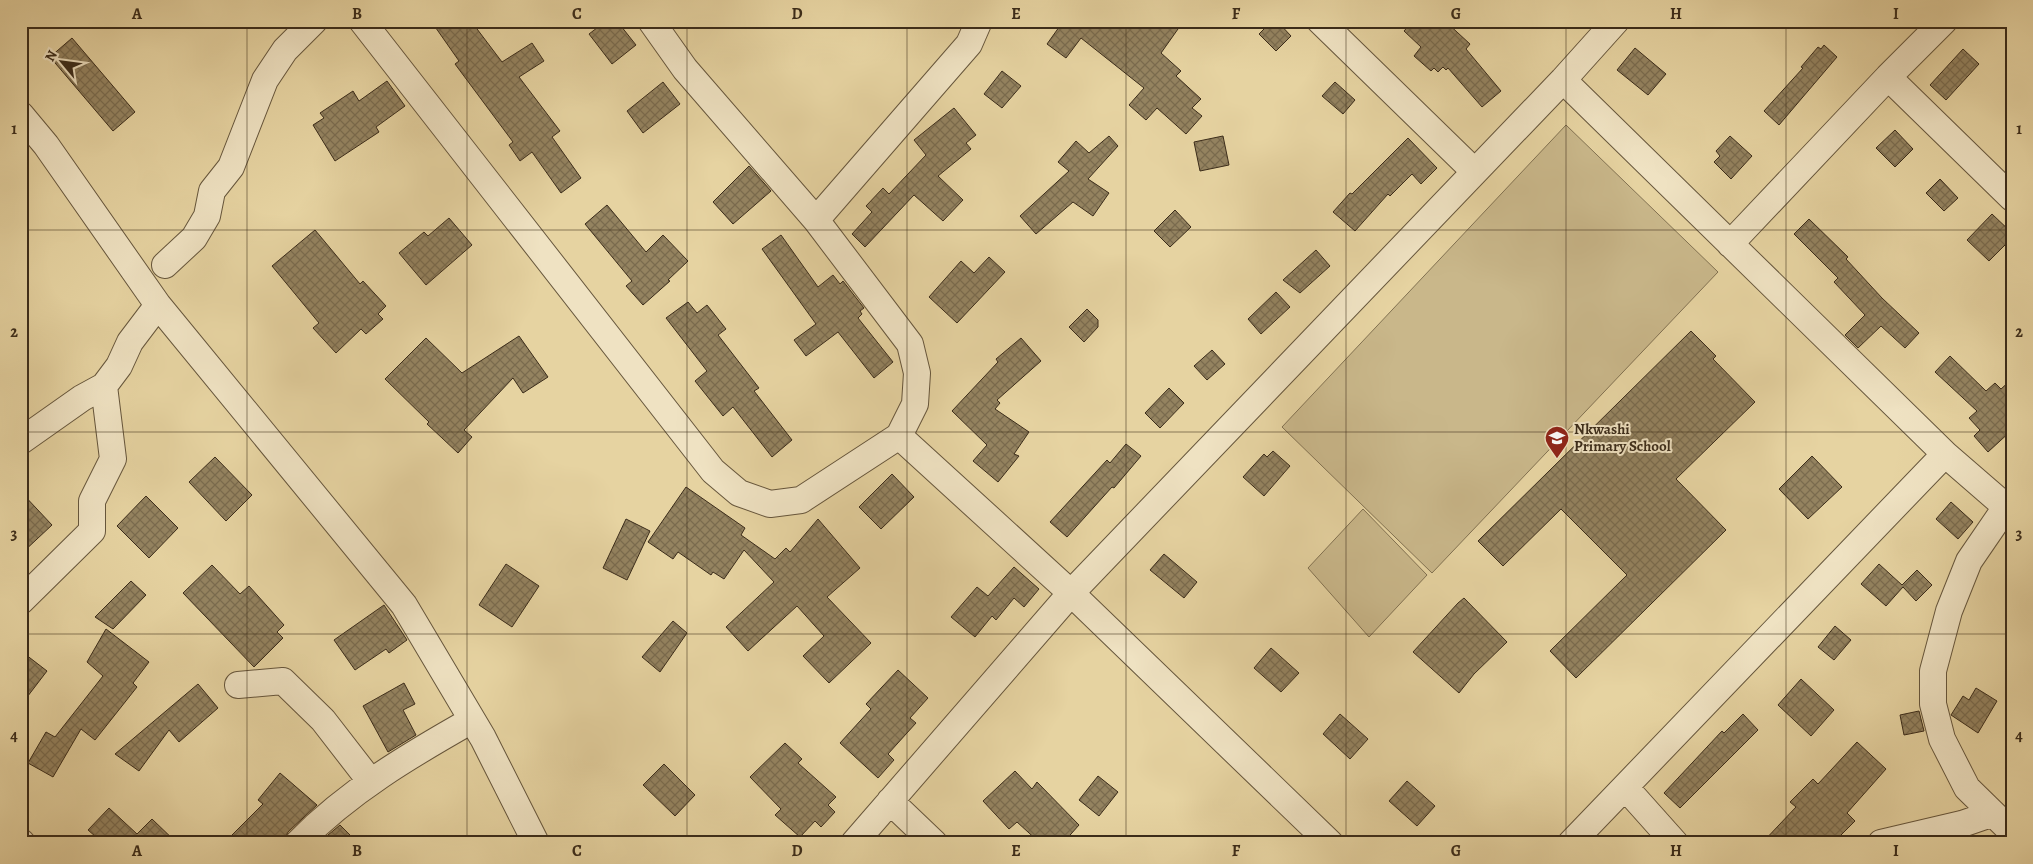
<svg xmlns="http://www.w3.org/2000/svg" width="2033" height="864" viewBox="0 0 2033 864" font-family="Alegreya,serif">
<defs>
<pattern id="building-cross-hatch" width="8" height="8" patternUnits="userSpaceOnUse" patternTransform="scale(1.25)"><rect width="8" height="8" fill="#948360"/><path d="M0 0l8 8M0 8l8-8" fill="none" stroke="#7a6b4e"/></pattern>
</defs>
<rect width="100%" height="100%" fill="#e6d3a1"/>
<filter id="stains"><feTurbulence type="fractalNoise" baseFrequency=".004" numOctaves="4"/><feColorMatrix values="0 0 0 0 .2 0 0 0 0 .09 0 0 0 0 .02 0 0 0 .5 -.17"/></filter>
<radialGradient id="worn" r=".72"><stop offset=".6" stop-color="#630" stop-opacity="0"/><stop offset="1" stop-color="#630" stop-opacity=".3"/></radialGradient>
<!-- garden -->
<path fill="#c9b78a" stroke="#827252" d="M1566 125 1718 272 1432 573 1282 427Z
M1363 509 1427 575 1369 637 1308 568Z"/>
<!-- building -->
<path fill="url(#building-cross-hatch)" stroke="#3b2c1a" d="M431 21H471L502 62 532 43 544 61 519 77 560 131 552 137 581 178 561 193 532 152 520 161 509 145 513 142 455 64 459 61Z
M606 21H617L636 45 612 64 589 34Z
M1060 21H1167L1178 29 1161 53 1181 71 1176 76 1201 99 1192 108 1202 116 1186 134 1157 108 1146 120 1129 105 1144 88 1081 38 1066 58 1047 44 1062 23Z
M1272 21H1277L1291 36 1276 51 1259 34Z
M1413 21H1445L1470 44 1466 49 1501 91 1482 107 1448 68 1446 70 1443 67 1438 72 1434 68 1431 71 1414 56 1421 47 1404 31Z
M72 38 135 112 113 131 50 57Z
M1824 45 1837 57 1779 125 1764 111 1803 68 1801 67 1818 47 1821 49Z
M1635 48 1666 74 1648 95 1617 70Z
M1963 49 1979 64 1946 100 1930 85Z
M1002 71 1021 86 1002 108 984 94Z
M387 81 405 106 376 127 379 132 335 161 313 125 324 118 320 113 353 91 359 101Z
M663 82 680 104 643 133 627 111Z
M1335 82 1355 100 1343 114 1322 96Z
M954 108 976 135 966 143 971 149 938 176 963 200 943 221 914 195 865 247 852 234 872 212 866 206 883 188 889 194 926 155 914 140Z
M1895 130 1913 149 1895 167 1876 148Z
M1109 136 1118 146 1088 179 1109 193 1093 216 1073 202 1036 234 1020 216 1069 171 1058 162 1076 141 1089 153Z
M1223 136 1229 165 1200 171 1194 142Z
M1730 136 1752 156 1731 179 1714 162 1720 156 1716 151Z
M1408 138 1437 168 1421 184 1412 174 1390 196 1388 194 1355 231 1333 212 1350 193 1352 194Z
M749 166 771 191 733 224 713 202Z
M1940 179 1958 198 1944 211 1926 193Z
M607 205 646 252 663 235 688 261 668 280 670 281 643 305 626 286 632 281 585 224Z
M1175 210 1191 227 1170 247 1154 231Z
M1992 214 2012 233V238L1989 261 1967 240Z
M449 218 472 245 426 285 399 253 424 232 428 236Z
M1809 219 1848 257 1846 259 1882 298 1919 333 1905 348 1881 326 1858 348 1845 335 1865 315 1834 282 1838 278 1794 234Z
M315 230 360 284 363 281 386 306 378 314 383 319 366 334 361 329 336 353 313 328 319 323 272 266Z
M781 235 818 287 833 275 840 284 843 281 864 308 860 311 862 314 858 318 893 362 874 378 838 332 806 356 794 340 816 324 762 249Z
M1316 250 1330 266 1300 293 1283 280Z
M989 257 1005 272 957 323 929 297 961 261 974 273Z
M1276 292 1290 307 1261 334 1248 319Z
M688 302 697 313 707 305 726 329 718 335 759 388 754 391 792 440 772 457 733 407 723 416 695 381 707 371 666 318Z
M1087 309 1098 320V327L1084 342 1069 327Z
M1691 331 1716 356 1713 359 1755 402 1676 479 1726 530 1576 678 1550 651 1627 575 1561 509 1503 566 1478 541Z
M519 336 548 377 523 393 513 378 464 430 472 437 458 453 427 424 429 422 385 379 426 338 462 373Z
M1021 338 1041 361 997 400 1000 403 995 409 1029 432 1014 454 1019 456 998 482 973 461 987 445 952 411 998 362 996 359Z
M1212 350 1225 364 1207 380 1194 366Z
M1950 356 1986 391 1995 383 2001 389 2012 379V430L1988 452 1974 436 1980 430 1969 418 1977 411 1935 372Z
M1169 388 1184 403 1160 428 1145 413Z
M1126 444 1141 456 1114 488 1112 487 1067 537 1050 522 1107 460 1110 463Z
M1273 451 1290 466 1264 496 1243 477 1264 454 1267 457Z
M1812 456 1842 487 1808 519 1779 489Z
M215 457 252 495 226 521 189 482Z
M892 474 914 497 881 529 859 507Z
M686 487 745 528 741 535 775 559 786 548 790 552 818 519 860 568 827 597 871 643 829 683 803 656 824 636 797 606 748 651 726 627 774 582 744 550 724 579 713 572 711 575 678 552 673 559 648 542Z
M21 492 52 525 21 554Z
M146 496 178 528 149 558 117 526Z
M1951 502 1973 522 1958 539 1936 519Z
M626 519 650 531 627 580 603 568Z
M1164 554 1197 582 1184 598 1150 570Z
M506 564 539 586 512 627 479 605Z
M1879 564 1902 585 1917 570 1932 585 1916 601 1903 587 1886 606 1861 584Z
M212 565 240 594 249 586 284 625 277 632 283 638 254 667 183 593Z
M1014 567 1039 589 1024 607 1014 598 996 620 992 616 975 637 951 617 977 587 988 596Z
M131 581 146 595 113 629 95 617Z
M1464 598 1507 642 1474 674 1459 693 1413 652 1458 603Z
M384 605 407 640 389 653 386 649 355 670 334 640Z
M673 621 687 633 660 672 642 657Z
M1835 626 1851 640 1834 660 1818 647Z
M106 629 149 662 133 683 137 687 95 740 81 729 53 777 28 763 46 732 55 737 103 676 87 662Z
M1271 648 1299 673 1281 692 1254 668Z
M21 651 47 671 21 705Z
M898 670 928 698 910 718 916 723 888 754 894 760 878 778 840 743 871 709 866 704Z
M1801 679 1834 710 1811 736 1778 705Z
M404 683 415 704 403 710 416 735 388 752 363 706Z
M198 684 218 708 179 742 169 730 139 771 115 754Z
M1976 688 1997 701 1978 733 1951 715 1963 696 1969 700Z
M1919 711 1924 731 1904 735 1900 715Z
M1340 714 1368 739 1350 759 1323 734Z
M1743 714 1758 730 1680 808 1664 793 1722 731 1724 733Z
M1857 742 1886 769 1847 813 1855 821 1833 843H1762L1796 807 1790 802 1813 779 1818 784Z
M785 743 802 759 798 763 836 797 828 805 835 812 821 827 815 821 800 837 775 815 781 809 750 777Z
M664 764 695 795 675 816 643 785Z
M1015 771 1032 789 1037 782 1079 825 1063 843H1040L1017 822 1009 829 983 801Z
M280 773 317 805 288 832 283 843H224L263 804 258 800Z
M1098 776 1118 792 1099 816 1079 800Z
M1407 781 1435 806 1417 826 1389 801Z
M109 808 137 834 152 819 177 843H103L88 830Z
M340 825 358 843H320L328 835Z"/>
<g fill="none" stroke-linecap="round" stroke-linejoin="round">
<defs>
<path id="street" d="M362 21 713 471 739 493 770 504 801 500 899 436 915 404 917 373 910 344 816 220 685 69 651 21
M1320 21 1474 171
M1888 77 2012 198
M1563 80 1945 454 2012 512
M21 115 46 145 158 305 404 605 483 738 536 843
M816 220 969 44 979 21
M1730 244 1888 77 1944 21
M165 265 194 238 207 216 212 191 231 167 265 80 285 50 314 21
M899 436 1071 593 1330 843
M21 441 82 398 104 386 119 366 130 342 158 305
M2006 507 1969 561 1949 611 1933 671V704L1942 739 1967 788 2012 832
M21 601 92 531V501L113 459 104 386
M238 685 283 681 323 720 371 782
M1625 787 1675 843
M890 801 934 843
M21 842 22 843
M298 843C349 791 410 755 472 720
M854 843 1071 593 1563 80 1616 21
M1571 843 1945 454
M1881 843 1962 824 1991 814"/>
</defs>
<!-- street casing -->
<use href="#street" stroke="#66563c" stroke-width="28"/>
<!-- street -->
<use href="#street" stroke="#efe2c2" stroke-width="26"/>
</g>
<!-- grid -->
<path fill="none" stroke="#3b2c1a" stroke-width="1" stroke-opacity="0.55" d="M247 21V843M467 21V843M687 21V843M907 21V843M1126 21V843M1346 21V843M1566 21V843M1786 21V843M21 230H2012M21 432H2012M21 634H2012"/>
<!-- icons -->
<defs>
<symbol id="school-pin" viewBox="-11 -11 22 30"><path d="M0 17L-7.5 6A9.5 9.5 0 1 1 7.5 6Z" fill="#8f2418" stroke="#efe2c2"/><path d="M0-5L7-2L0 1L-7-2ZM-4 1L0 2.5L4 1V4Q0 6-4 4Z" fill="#fff"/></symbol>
</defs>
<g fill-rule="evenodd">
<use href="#school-pin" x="1543" y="424" width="28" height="38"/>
</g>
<g text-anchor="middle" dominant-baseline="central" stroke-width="4" stroke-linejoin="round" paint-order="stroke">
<!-- poi labels -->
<g font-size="15" font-weight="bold" fill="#3b2c1a" stroke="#efe2c2" text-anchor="start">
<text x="1574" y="429">Nkwashi<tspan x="1574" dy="17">Primary School</tspan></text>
</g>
</g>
<!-- margin -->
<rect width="2033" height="864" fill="none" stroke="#e6d3a1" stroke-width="55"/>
<!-- north arrow -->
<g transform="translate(62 62) rotate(299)" stroke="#efe2c2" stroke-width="4" paint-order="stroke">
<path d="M0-4L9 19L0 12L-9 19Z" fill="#3b2c1a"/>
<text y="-8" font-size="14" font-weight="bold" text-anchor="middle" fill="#3b2c1a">N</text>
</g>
<rect x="28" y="28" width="1978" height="808" fill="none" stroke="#3b2c1a" stroke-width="2"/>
<g font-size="16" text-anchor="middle" font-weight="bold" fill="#3b2c1a">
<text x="137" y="19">A</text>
<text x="357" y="19">B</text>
<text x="577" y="19">C</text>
<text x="797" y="19">D</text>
<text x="1016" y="19">E</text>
<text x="1236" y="19">F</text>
<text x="1456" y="19">G</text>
<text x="1676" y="19">H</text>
<text x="1896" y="19">I</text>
<text x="14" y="134">1</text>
<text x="2019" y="134">1</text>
<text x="14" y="337">2</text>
<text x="2019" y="337">2</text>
<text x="14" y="539">3</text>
<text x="2019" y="539">3</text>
<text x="14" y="741">4</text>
<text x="2019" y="741">4</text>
<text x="137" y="856">A</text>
<text x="357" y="856">B</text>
<text x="577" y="856">C</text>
<text x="797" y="856">D</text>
<text x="1016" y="856">E</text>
<text x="1236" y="856">F</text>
<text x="1456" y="856">G</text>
<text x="1676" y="856">H</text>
<text x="1896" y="856">I</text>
</g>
<rect width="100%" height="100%" filter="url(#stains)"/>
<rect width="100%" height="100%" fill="url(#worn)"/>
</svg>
